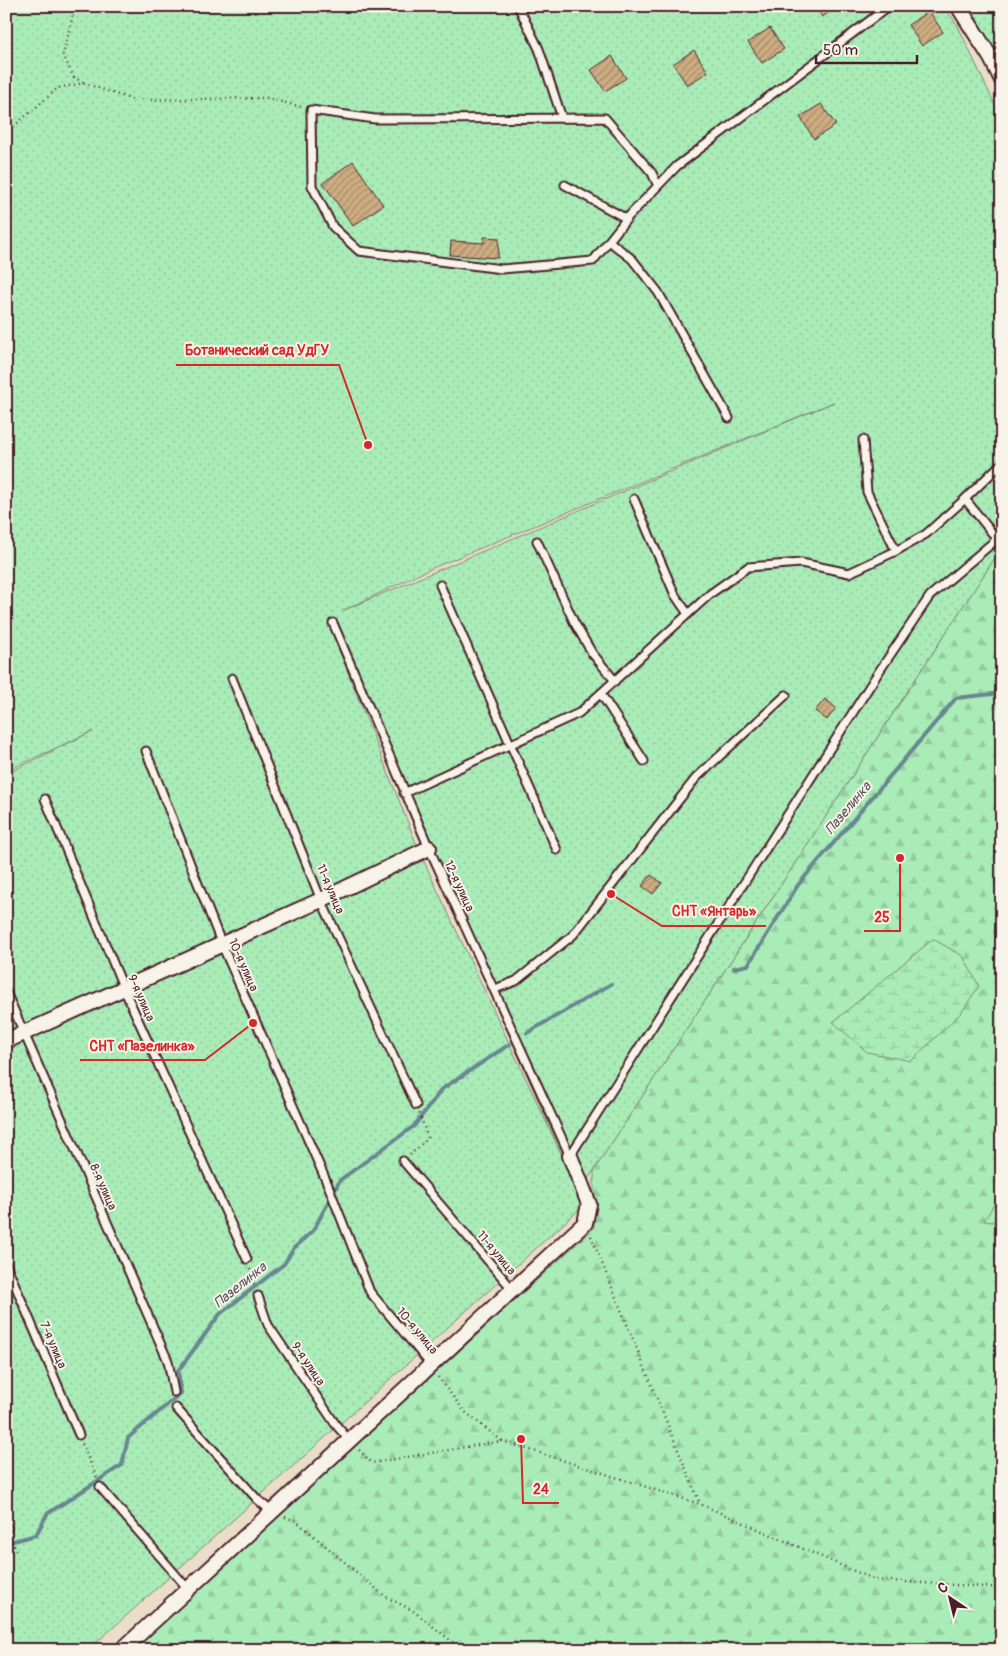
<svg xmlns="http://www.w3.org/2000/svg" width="1008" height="1656" viewBox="0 0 1008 1656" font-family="Pangolin,sans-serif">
<defs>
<pattern id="forest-firs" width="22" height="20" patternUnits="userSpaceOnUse" patternTransform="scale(1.25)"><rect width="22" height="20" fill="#a9ecb7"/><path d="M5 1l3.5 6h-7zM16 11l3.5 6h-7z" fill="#93ca9e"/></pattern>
<pattern id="wetland-marsh" width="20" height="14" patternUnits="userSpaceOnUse" patternTransform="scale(1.25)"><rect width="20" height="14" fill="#a9ecb7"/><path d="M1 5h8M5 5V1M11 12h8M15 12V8" fill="none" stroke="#93ca9e"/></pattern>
<pattern id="garden-dots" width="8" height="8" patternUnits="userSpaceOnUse" patternTransform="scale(1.25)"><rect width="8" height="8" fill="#a9ecb7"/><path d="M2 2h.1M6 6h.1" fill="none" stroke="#93ca9e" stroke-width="1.8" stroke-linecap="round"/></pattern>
<pattern id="building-hatch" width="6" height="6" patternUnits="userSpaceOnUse" patternTransform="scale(1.25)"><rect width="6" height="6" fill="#cdad81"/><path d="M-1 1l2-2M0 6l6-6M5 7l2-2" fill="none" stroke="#a88c6a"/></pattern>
</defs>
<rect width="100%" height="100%" fill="#eadec9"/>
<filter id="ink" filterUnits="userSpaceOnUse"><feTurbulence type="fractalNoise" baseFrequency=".02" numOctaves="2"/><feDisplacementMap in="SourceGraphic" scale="10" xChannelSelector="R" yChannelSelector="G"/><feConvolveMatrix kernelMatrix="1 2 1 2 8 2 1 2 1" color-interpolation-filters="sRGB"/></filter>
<g filter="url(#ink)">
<!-- forest -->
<path fill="url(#forest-firs)" stroke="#7a8671" d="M1002 547V1650H131L594 1228V1170Z"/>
<!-- wetland -->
<path fill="url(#wetland-marsh)" stroke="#7a8671" d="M933 939 963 956 979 986 961 1013 911 1061 867 1052 833 1022Z
M1002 1191V1223L984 1221Z"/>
<!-- garden -->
<path fill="url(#garden-dots)" stroke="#7a8671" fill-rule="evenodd" d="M6 6H943L957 24 1002 120V547L579 1193 581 1208 88 1650H6V774L93 731 6 771ZM834 402 342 611 430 569ZM335 640 564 1159V1160L420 853Z
M970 6H1002V57L993 49Z"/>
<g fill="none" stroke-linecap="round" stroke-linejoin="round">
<!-- stream -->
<path stroke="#688792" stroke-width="4" d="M734 968 748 965 798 885 956 698 1002 693
M527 1033 611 984
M6 1543 36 1535 47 1514 122 1465 128 1438 181 1393 178 1371 220 1314 284 1264 294 1248 313 1231 340 1180 414 1126 442 1089 510 1044"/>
</g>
<!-- building -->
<path fill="url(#building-hatch)" stroke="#4a1f2b" d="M815 6H839L822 17Z
M929 11 943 32 922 46 908 25Z
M770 28 784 49 762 63 748 42Z
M694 50 708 72 687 85 673 64Z
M612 56 626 78 605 91 591 70Z
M821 104 836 125 814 139 800 117Z
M353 161 383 205 353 226 323 183Z
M484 237 499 238 498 258 450 255 451 241 484 243Z
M825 699 836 708 827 720 815 711Z
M651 875 662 883 653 894 642 886Z"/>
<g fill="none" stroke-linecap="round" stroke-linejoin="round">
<defs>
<path id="lane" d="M518 6 539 49 562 118
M565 185 627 219
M658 186 652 173 605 118 375 119 311 110 312 186 333 227 359 251 502 269 593 261 628 217 677 166 889 6
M609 241 632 259 658 292 729 418
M863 440 867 492 896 551
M634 499 675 595 688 614
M537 541 574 622 592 653 615 681
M440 585 557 850
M333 623 429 848 570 1156
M232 678 321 900 416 1105
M601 694 644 761
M146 751 222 945 328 1185 370 1292 431 1365
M404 793 579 713 710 594 748 567 801 563 849 573 896 551 926 534 965 499
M45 799 124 989 247 1259
M495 989 516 981 573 935 696 778 786 695
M6 992 168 1361 174 1392
M570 1156 878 673 930 596 997 539 965 499 1002 463
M403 1161 513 1290
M6 1264 79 1435
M258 1296 268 1325 336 1425 349 1440
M176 1408 257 1499 272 1512
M100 1487 188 1589
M6 1526 7 1528"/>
<path id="street" d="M958 6 991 58 1002 80
M6 1041 321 900 429 848
M122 1650 585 1223 589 1204 570 1156"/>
</defs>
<!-- lane casing -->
<use href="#lane" stroke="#4a1f2b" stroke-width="11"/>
<!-- street casing -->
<use href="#street" stroke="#4a1f2b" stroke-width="18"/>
<!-- path -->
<path stroke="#4a1f2b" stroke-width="2.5" stroke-dasharray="1 4" stroke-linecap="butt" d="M75 6 63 55 74 78 83 82
M6 133 58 88 84 83 133 100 267 98 302 107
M410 1155 428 1138 419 1113
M591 1236 700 1504
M250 1269 255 1287
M438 1377 464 1411 502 1441
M82 1444 97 1478
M359 1450 372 1463 502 1441 700 1504 875 1580 1002 1588
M285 1517 296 1521 386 1597 412 1610 463 1650
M10 1536 16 1551"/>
<!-- lane -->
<use href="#lane" stroke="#f7f3e8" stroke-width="7"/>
<!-- street -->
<use href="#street" stroke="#f7f3e8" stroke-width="14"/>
</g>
</g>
<g text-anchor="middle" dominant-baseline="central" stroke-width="4" stroke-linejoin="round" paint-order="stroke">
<!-- street labels -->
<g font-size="12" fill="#4a1f2b" stroke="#f7f3e8">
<text transform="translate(459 886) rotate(65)">12-я улица</text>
<text transform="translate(330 889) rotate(67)">11-я улица</text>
<text transform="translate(243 965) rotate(66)">10-я улица</text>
<text transform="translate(141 998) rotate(66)">9-я улица</text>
<text transform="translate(103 1187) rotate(66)">8-я улица</text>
<text transform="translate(496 1253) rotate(50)">11-я улица</text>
<text transform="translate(417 1331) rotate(50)">10-я улица</text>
<text transform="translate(53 1345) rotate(67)">7-я улица</text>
<text transform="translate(308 1364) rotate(56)">9-я улица</text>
</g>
<!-- water labels -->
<g font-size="14" font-style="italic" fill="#59535e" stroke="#f7f3e8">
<text transform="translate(848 808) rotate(-50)">Пазелинка</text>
<text transform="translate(240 1285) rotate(-39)">Пазелинка</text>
</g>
</g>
<!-- callouts -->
<path fill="none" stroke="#d62828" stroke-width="2" d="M368 445L339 365H176M611 894L662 926H766M900 858L900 931H864M253 1023L205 1060H80M521 1439L523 1503H559"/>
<g fill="#d62828" stroke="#f7f3e8" stroke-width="2">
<circle cx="368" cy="445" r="5"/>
<circle cx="611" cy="894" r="5"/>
<circle cx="900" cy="858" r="5"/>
<circle cx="253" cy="1023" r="5"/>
<circle cx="521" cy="1439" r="5"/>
</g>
<g font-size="14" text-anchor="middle" font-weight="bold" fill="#d62828" stroke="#f7f3e8" stroke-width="4" stroke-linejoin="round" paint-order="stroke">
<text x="257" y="355">Ботанический сад УдГУ</text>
<text x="714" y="916">СНТ «Янтарь»</text>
<text x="882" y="922">25</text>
<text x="142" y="1051">СНТ «Пазелинка»</text>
<text x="541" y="1494">24</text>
</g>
<!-- margin -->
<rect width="1008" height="1656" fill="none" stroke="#f7f3e8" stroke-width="25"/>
<rect x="12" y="12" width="983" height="1631" fill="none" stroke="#4a1f2b" stroke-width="2" filter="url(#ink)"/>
<!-- north arrow -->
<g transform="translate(950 1598) rotate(325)" stroke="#f7f3e8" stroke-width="4" paint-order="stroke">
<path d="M0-4L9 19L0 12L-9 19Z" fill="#4a1f2b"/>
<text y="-8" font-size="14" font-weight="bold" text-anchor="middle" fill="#4a1f2b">С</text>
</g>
<!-- scale -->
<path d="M816 55v8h101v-8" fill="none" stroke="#4a1f2b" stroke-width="2.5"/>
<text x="823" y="55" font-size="15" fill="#4a1f2b" stroke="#f7f3e8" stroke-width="4" paint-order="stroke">50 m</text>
</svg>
